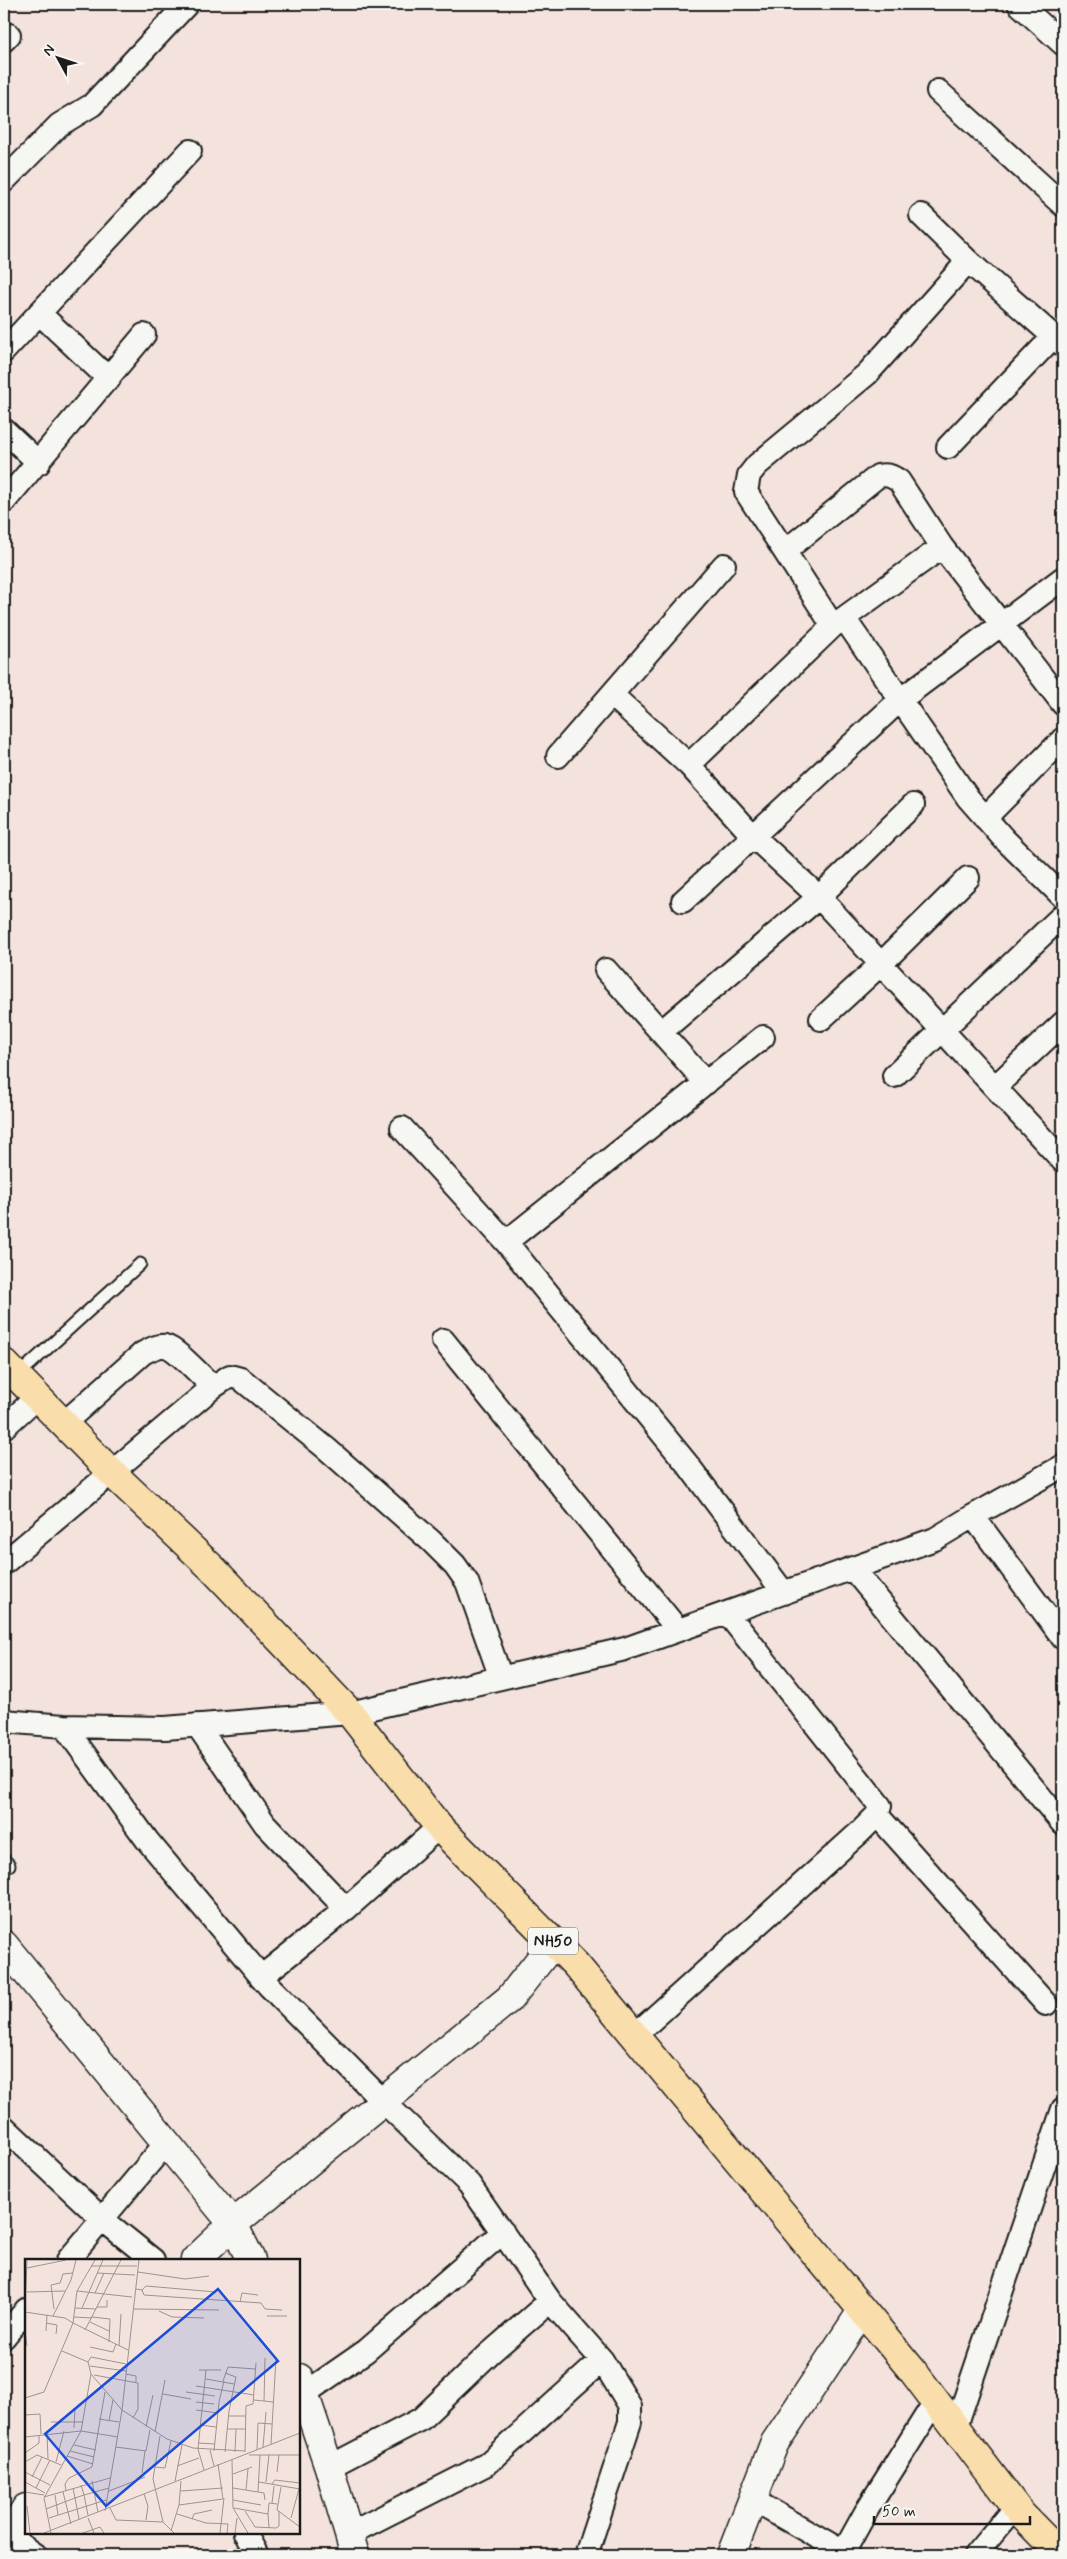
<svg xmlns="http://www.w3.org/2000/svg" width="1067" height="2559" viewBox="0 0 1067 2559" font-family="Mynerve,sans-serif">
<rect width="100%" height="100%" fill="#f4e3dd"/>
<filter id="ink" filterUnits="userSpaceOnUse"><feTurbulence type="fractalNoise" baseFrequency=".02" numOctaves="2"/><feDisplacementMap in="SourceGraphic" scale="10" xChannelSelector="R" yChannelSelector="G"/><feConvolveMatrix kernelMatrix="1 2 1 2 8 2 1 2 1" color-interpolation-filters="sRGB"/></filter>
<g filter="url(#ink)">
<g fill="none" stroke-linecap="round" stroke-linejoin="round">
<defs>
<path id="lane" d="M17 1376 140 1264
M4 1860 9 1865"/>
<path id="street" d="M1019 4 1063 44
M4 40 9 35
M938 91 1063 205
M4 181 59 125 92 105 187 4
M921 215 968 261 1063 345
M39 313 109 379
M4 351 190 151
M4 430 39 463
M948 447 1054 336
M4 502 144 335
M785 551 878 476C887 474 892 476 899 481L942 547 1063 704
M844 618 968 798 1004 839 1063 897
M833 626 746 492 749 475 757 465 867 374 968 261
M612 695 689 765 753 836 819 897 1063 1161
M558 756 724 565
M689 765 833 626 942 547
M985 818 1063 739
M683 901 900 700 1063 578
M606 970 706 1083
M821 1019 881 964 968 878
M661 1032 819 897 913 805
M894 1076 1063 915
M995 1087 1063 1023
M402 1128 506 1242 688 1465 784 1593
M506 1242 763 1037
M443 1340 678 1630
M63 1424 143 1353C149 1350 157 1345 165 1346 176 1348 203 1378 213 1387
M4 1427 37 1397
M973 1516 1063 1638
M4 1563 213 1387 230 1376 241 1379 327 1449 431 1541 455 1565 467 1582 501 1678
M852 1568 1063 1824
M4 1721 64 1726 165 1728 350 1713 625 1649 935 1539 973 1516 1063 1466
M197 1725 265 1824 346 1909
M64 1726 147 1840 268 1985 384 2102 469 2184 550 2301 602 2360 630 2406V2422L586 2555
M877 1815 1046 2004
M261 1977 346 1909 439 1827
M634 2036 860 1832 877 1815 880 1806 727 1613
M4 2127 102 2219 153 2260
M68 2260 167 2142
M4 2337 26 2310
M304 2394 366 2351 503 2232
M956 2426 1063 2109
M329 2467 421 2419 489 2354 550 2301
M751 2499 849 2555
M245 2533 257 2555
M349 2534 487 2464 602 2360
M9 2537 35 2555
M842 2555 868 2508 936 2400
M975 2555 1016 2506"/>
<path id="secondary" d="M4 1945 233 2224 195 2260
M251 2260 233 2224 510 1998 554 1942
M299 2378 329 2467 355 2555
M4 2545 26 2508
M731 2555 774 2444 862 2311"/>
<path id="highway" d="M4 1363 111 1472 213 1569 350 1713 439 1827 576 1965 912 2370 1021 2514 1061 2555"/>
</defs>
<!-- lane casing -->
<use href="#lane" stroke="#1c1c1c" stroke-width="15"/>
<!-- street casing -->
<use href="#street" stroke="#1c1c1c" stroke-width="26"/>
<!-- secondary casing -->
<use href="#secondary" stroke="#1c1c1c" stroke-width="31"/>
<!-- highway casing -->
<use href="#highway" stroke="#1c1c1c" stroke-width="31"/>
<!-- lane -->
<use href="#lane" stroke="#f6f6f2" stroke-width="11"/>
<!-- street -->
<use href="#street" stroke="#f6f6f2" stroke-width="22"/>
<!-- secondary -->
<use href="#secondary" stroke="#f6f6f2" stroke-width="28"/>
<!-- highway -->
<use href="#highway" stroke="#f9deab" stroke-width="28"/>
</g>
</g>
<g text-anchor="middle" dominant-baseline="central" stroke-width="5" stroke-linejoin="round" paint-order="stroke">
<!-- shield labels -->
<rect fill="#f6f6f2" stroke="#5d5d5c" stroke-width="1" x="528" y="1927.5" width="50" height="27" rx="4"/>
<g font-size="16" font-weight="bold" fill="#1c1c1c">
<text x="553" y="1941">NH50</text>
</g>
</g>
<!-- overview -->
<g transform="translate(25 2259)">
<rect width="275" height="275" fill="#f4e3dd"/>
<path fill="none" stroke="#9e9390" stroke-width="1" d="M66 7H112M2 9 41 1M113 13 160 20 184 17M72 14 110 16M111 30 117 31 119 36 236 44 240 50 257 51M117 31 121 27 191 33M52 32 107 38M2 33 40 32M70 34 79 14M215 43 217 34 233 36M72 48H82V41M0 49 2 1M50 49 71 50M57 49 78 1M29 50 26 26 35 24 38 15 48 14M109 50 194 51M134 52 147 58 179 59M0 53 40 59 48 64 52 32 70 1M28 57 46 21 51 1M242 57H262M49 58 67 59M67 58 85 60 84 83M65 63 84 72M21 64 32 66 31 75M60 71 96 1M0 72 2 87M21 72 22 56M94 87 96 55M65 88 88 93 91 85M37 92 63 103 66 115 97 151 142 180 168 189 220 192M63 103 66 98 101 105M65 107 101 112M174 111H196M101 115 111 117V123M69 116 113 124V150L108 159M181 120 209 125M198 122 203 108 230 110M171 127 229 136M161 133 190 137M138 135 166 140M0 139 19 133 48 64 103 91M229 141 248 143M239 142 240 99M171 143 189 145M171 151 193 154M0 156 15 155 16 175M203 157H221M74 160 94 163M84 162 88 141M26 163H58M175 166 191 168M121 168 128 136M49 169 50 149M202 170H221M130 173 140 121M22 174 23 200M135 177 128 220 138 263 149 274M0 178 56 172 66 115M173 184 190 185M246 185 251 99M49 186 71 191M91 188 121 192 125 171M238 188 241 153M185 191 189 207M232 191 233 164 247 165M45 192 69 198M189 192 194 143 199 122M200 193 204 152 211 118 200 114M210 193 211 170M220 193 221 147 228 145 231 104M0 194 14 184V176M224 196H275M42 197 68 205M207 201 208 249 223 274M0 203 12 196 36 206M31 203 39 172M152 207 174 199M130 208 140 209 146 182M179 211 173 190 181 111M0 213 25 226M252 213 254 196M117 214 120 192M208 215 227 208M7 218 17 198M67 222 73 253M150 222 157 186M0 223 20 234M234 223 275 230M241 223 244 196M247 225 250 221 275 224M56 226 59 236 84 229M256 228 252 251 275 268M11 229 25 201M48 229 50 239 59 236 63 256M208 229 239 234 240 241M221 231 223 210M41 232 40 225 44 219 67 208 80 133M84 232 120 218M156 232 198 229M0 233 19 236M38 233 46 265M233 233 235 196M119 235 123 247 121 261M30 236 33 256M19 238 85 219M208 241 236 246M247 244 249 227M154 246 198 240 193 205M2 247 5 274M85 249 91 261 138 263M209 249 243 255 244 269M21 250 50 239 54 260M80 252 97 151 114 1M220 252 230 268 251 269 254 267V252M152 255 181 264 203 265 202 274M243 255 244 244 252 245M24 259 81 241M63 259 69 274M266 259 274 230M167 260 169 255 187 251M146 272 154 246 156 222M19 274 275 174M26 274 19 239 56 172 93 178M58 274 75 268 79 274M195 274 199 239M210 274 212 259"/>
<path fill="#1d4ed8" fill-opacity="0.15" stroke="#1d4ed8" stroke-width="2.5" d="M193 30 253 102 81 247 20 175Z"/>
<rect width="275" height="275" fill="none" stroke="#1c1c1c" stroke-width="2.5"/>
</g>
<!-- margin -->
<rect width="1067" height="2559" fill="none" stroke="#f6f6f2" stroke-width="20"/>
<rect x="10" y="10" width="1047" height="2539" fill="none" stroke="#1c1c1c" stroke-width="2" filter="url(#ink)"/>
<!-- north arrow -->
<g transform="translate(58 58) rotate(310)" stroke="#f6f6f2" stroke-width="4" paint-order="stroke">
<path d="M0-4L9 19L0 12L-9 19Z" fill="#1c1c1c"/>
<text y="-8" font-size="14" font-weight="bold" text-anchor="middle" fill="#1c1c1c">N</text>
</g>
<!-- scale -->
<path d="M874 2516v8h156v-8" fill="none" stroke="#1c1c1c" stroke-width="2.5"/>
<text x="882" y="2516" font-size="15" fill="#1c1c1c" stroke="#f6f6f2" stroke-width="4" paint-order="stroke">50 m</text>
</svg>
